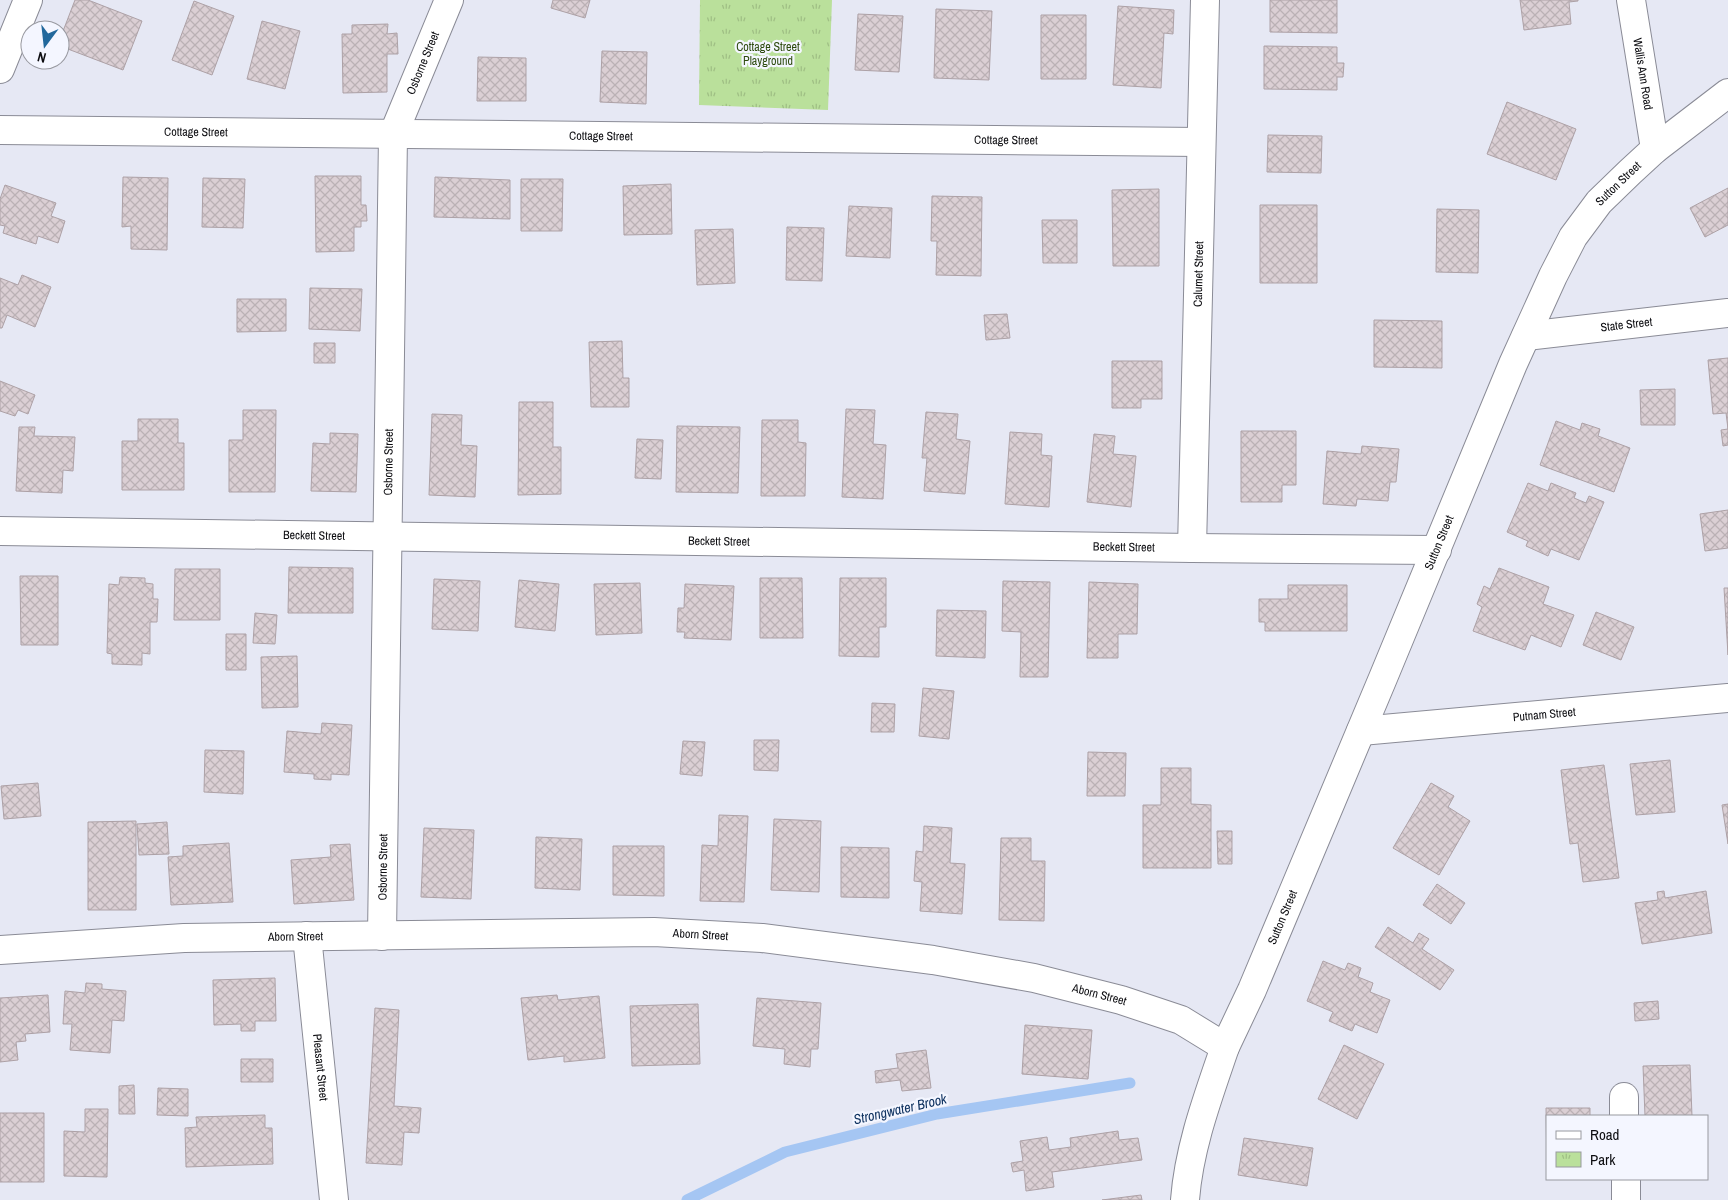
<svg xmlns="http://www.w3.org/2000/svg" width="1728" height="1200" viewBox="0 0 1728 1200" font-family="'Archivo Narrow',sans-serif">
<defs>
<pattern id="park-tufts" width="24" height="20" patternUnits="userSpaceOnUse" patternTransform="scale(1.25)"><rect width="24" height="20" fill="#bae09b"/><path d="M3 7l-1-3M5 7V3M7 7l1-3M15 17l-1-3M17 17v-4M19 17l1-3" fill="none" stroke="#9fbf84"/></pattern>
<pattern id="building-cross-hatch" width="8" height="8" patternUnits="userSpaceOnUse" patternTransform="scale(1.25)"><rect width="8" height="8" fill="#dbcfd4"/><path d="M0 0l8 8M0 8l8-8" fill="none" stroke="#bbb1b5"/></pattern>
</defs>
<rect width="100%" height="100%" fill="#e6e8f4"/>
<!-- park -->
<path fill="url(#park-tufts)" d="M700 0H832L828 110 699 105Z"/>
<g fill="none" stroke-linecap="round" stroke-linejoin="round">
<!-- stream -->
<path stroke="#a5c6f3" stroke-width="11" d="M687 1200 785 1152 937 1114 1130 1083"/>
</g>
<!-- building -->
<path fill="url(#building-cross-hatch)" stroke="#ada1a6" d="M75 0H88L142 21 123 70 60 46V39Z
M553 0H590L585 18 551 8Z
M1270 0H1337V33L1270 32Z
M1520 0H1578V1L1569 2 1571 24 1524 30Z
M194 1 234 16 212 75 172 60Z
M1118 6 1174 10 1173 34 1164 33 1161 88 1113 85Z
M936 9 992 11 989 80 934 78Z
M858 14 903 16 899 72 855 70Z
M1041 15H1086V79H1041Z
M262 21 300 31 285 89 247 79Z
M388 24 387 34 397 33 398 54H387V92L343 93 342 34H352V25Z
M1264 46 1337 47V63H1344L1343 77H1337V90L1264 89Z
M602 51 647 52 646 104 600 102Z
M478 57 526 58V101H477Z
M1507 102 1576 129 1556 180 1487 154Z
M1268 135 1322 136 1321 173 1267 172Z
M315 176H361V205H366L367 221H361V227H354V251L316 252Z
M123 177 168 178 167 250 131 249V226L122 227Z
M435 177 510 180V219L434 217Z
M203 178 245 179 243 228 202 227Z
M521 179H563L562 231H521Z
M671 184 672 234 624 235 623 186Z
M5 185 56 203 51 216 65 221 58 243 38 236 36 244 3 233 5 226 0 225V199Z
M1728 188V225L1705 237 1690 208Z
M1159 189V266H1113L1112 190Z
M932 196 982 197 981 276 936 275 937 241H931Z
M1260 205H1317V283H1260Z
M849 206 892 208 890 258 846 256Z
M1437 209 1479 210 1478 273 1436 272Z
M1042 220H1077V263H1043Z
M787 227 824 228 822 281 786 280Z
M733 229 735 283 697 285 695 230Z
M22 275 51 287 35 327 7 315 2 328H0V278L18 285Z
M310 288 362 289 360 331 309 329Z
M237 299H286V331L237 332Z
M1007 314 1010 338 986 340 984 315Z
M1374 320 1442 321V368L1374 367Z
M622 341 623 378H629V407H591L589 342Z
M314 343H335V363H314Z
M1728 358V445L1723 446 1721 430 1728 429 1726 413 1713 414 1708 360Z
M1112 361H1162V399H1141V408H1112Z
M0 381 35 395 28 414 18 410 15 416 0 411Z
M1675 389V425H1641L1640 390Z
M519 402H553V447H561V494L518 495Z
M846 409 875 410 873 444 886 445 883 499 842 497Z
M243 410H276L275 492H229V440H243Z
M926 412 958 414 956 439 970 441 965 494 924 491 927 458H922Z
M432 414 462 415 461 445 477 446 475 497 429 495Z
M138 419H178V443H184V490H122V441H138Z
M762 420H798V442L806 443 805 496H761Z
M1556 421 1580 430 1582 423 1600 429 1598 436 1630 448 1614 492 1540 465Z
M677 426 740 427 738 493 676 492Z
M19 427H35L34 436 75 437 73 471 63 470 62 493 16 491Z
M1241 431H1296V485H1282V502H1241Z
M1010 432 1042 434 1041 455 1052 456 1049 507 1005 504Z
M330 433 358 434 356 492 311 491 313 443 330 444Z
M1094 434 1115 436 1113 454 1136 456 1131 507 1087 502Z
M637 439 663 440 661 479 635 478Z
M1362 446 1399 449 1396 482H1390L1388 501 1357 499 1356 506 1323 504 1327 451 1361 454Z
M1528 483 1548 491 1551 483 1576 493 1574 498 1586 503 1589 496 1604 502 1579 560 1551 549 1548 556 1526 546 1528 541 1507 532Z
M1728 510V548L1705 551 1700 514Z
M289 567 353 568V613H288Z
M1499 568 1549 587 1543 604 1574 615 1561 647 1531 635 1525 650 1473 631 1482 607 1477 604 1484 586 1490 589Z
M175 569H220V620H174Z
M20 576H58V645H21Z
M120 577 145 578V583L153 584V599H158L157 622H150V654L142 653V665L112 664V654L107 653 109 584 119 585Z
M760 578H802L803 638H760Z
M840 578H886V627H879V657L839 656Z
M434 579 480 581 478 631 432 629Z
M519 580 559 584 555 631 515 627Z
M1003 581 1050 582 1048 677H1020L1021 632 1002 631Z
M1089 582 1138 584 1137 634H1118V658H1087Z
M640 583 642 633 596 635 594 584Z
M685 584 734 586 731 640 684 638 685 632H677L678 608H684Z
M1288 585H1347V631H1265V622H1259V599H1288Z
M1724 588H1728V655Z
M937 610 986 611 985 658 936 656Z
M1596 612 1634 627 1621 660 1583 645Z
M255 613 277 615 275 644 253 643Z
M226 634H246V670H226Z
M297 656 298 707 262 708 261 657Z
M923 688 954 691 949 739 919 736Z
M872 703 895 704 894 732H871Z
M322 723 352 725 349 775 331 774V780L314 779V774L284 772 287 731 321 734Z
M754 740H779L778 771 754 770Z
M683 741 705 742 702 776 680 774Z
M205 750 244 751 243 794 204 792Z
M1088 752 1126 753 1125 796H1087Z
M1670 760 1675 812 1636 815 1630 764Z
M1604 765 1619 878 1583 882 1578 843 1570 844 1561 770Z
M1161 768H1191V804L1211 805V868H1143V805H1161Z
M38 783 41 816 4 819 1 786Z
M1431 783 1454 796 1448 807 1470 821 1439 875 1393 848Z
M1728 804V844L1722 805Z
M719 815 748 816 744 902 700 901 702 845 718 846Z
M774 819 821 821 819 892 771 890Z
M136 821V910H88V822Z
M167 822 169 854 139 855 137 824Z
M924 826 952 828 950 863 965 864 962 914 920 911 922 882 914 881 916 851 923 852Z
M424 828 474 830 471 899 421 897Z
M1217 831H1232V864H1218Z
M536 837 582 839 580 890 535 888Z
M1001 838H1031V861H1045L1044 921 999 920Z
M229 843 233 902 171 905 168 857 183 856V846Z
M350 844 354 900 294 904 291 860 331 857 330 845Z
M613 846H664V896L613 895Z
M841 847 889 848V898L841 897Z
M1437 884 1465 903 1451 924 1423 905Z
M1664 891 1665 898 1706 891 1712 933 1642 944 1635 903 1658 900 1657 892Z
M1388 927 1413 943 1419 933 1429 939 1422 949 1454 970 1440 990 1375 947Z
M1323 961 1345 970 1348 963 1361 968 1358 977 1373 983 1370 992 1390 1000 1377 1033 1355 1024 1352 1031 1329 1021 1333 1012 1307 1001Z
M275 978 276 1021H255V1031H241V1024L214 1025 213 980Z
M86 983 102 984V989L126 991 124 1021 112 1020 110 1053 70 1050 72 1024H63L65 991 85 993Z
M48 995 50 1032 25 1034 26 1041 16 1042 18 1060 0 1062V998Z
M557 995 558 1000 599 996 605 1058 564 1062V1056L528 1060 521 998Z
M757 998 821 1003 818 1049H811L810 1067 784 1064 785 1049 753 1046Z
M1658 1001 1659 1019 1635 1021 1634 1003Z
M698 1004 700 1064 632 1066 630 1006Z
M375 1008 399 1010 394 1106 421 1108 419 1133 404 1132 402 1165 366 1163Z
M1025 1025 1092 1030 1088 1079 1022 1074Z
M1344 1045 1384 1064 1357 1119 1318 1099Z
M926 1050 931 1088 902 1091 900 1080 876 1083 875 1071 898 1068 896 1054Z
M241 1059H273V1082H241Z
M1690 1065 1692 1116H1645L1643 1066Z
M134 1085 135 1114H119V1086Z
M158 1088 188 1089V1116L157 1115Z
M1546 1108H1590V1116H1547V1170Z
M85 1109H108L107 1177 64 1176V1131L85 1132Z
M0 1113H44V1182H0Z
M265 1115V1128H272L273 1164 186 1167 185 1128 197 1127 196 1117Z
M1118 1131 1119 1140 1138 1138 1142 1160 1052 1172 1054 1187 1026 1191 1024 1170 1013 1172 1011 1163 1023 1161 1020 1141 1047 1137 1049 1150 1071 1147 1070 1138Z
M1244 1138 1313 1148 1307 1186 1238 1175Z
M1141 1195 1142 1200H1102Z"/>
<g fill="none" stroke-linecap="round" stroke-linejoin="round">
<defs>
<g id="minor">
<path id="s1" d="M1631 0 1655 149"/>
<path d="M0 69 28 0"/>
<path id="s2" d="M0 130 1201 142"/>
<path id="s3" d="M1526 336 1728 313"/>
<path id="s4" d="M0 531 1192 548 1437 550"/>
<path id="s5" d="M1192 548 1205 0"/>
<path id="s6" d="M1361 731 1728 698"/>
<path id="s7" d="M307 936 334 1200"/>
<path id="s8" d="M382 936 393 135 449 0"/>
<path id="s9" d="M0 950 184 938 654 932 762 938 933 960 1034 978 1121 1000 1181 1020 1225 1047C1208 1097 1189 1147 1185 1200"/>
<path id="s10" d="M1225 1047 1252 990 1383 678 1513 364 1553 276 1573 237 1599 202 1630 172 1655 149 1728 93"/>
<path d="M1624 1097V1116"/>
<path d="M1626 1179V1200"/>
</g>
</defs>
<!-- minor casing -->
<use href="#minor" stroke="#8a8b96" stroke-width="30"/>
<!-- minor -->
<use href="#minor" stroke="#fff" stroke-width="28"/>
</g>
<g text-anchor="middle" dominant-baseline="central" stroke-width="4.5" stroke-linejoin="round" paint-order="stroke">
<!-- park labels -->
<g font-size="12" fill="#2d4a0e" stroke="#f4f6ff">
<text x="768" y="47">Cottage Street<tspan x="768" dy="14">Playground</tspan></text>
</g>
<!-- street labels -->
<g font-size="12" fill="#0d0d11" stroke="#f4f6ff">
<text stroke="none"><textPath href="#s8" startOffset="879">Osborne Street</textPath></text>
<text stroke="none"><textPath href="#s1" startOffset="75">Wallis Ann Road</textPath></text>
<text stroke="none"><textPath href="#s2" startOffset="196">Cottage Street</textPath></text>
<text stroke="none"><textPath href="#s2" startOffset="601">Cottage Street</textPath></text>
<text stroke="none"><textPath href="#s2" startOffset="1006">Cottage Street</textPath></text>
<text stroke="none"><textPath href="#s10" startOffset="952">Sutton Street</textPath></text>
<text stroke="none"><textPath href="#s5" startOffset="274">Calumet Street</textPath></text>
<text stroke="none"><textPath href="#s3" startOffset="101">State Street</textPath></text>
<text stroke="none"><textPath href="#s8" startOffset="474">Osborne Street</textPath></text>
<text stroke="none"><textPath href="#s4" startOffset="314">Beckett Street</textPath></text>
<text stroke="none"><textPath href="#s4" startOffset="719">Beckett Street</textPath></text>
<text stroke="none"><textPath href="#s10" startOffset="548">Sutton Street</textPath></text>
<text stroke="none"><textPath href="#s4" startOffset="1124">Beckett Street</textPath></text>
<text stroke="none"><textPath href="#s6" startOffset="184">Putnam Street</textPath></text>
<text stroke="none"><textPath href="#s8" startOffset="69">Osborne Street</textPath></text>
<text stroke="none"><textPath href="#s10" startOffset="142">Sutton Street</textPath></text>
<text stroke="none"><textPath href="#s9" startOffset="701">Aborn Street</textPath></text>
<text stroke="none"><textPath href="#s9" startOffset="296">Aborn Street</textPath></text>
<text stroke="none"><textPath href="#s9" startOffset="1105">Aborn Street</textPath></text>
<text stroke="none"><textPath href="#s7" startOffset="132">Pleasant Street</textPath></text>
</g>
<!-- water labels -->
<g font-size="14" font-style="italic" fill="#0f3260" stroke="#f4f6ff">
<text transform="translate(900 1109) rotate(-13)">Strongwater Brook</text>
</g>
</g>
<!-- legend -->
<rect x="1546" y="1115" width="162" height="65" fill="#f4f6ff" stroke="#9899a0"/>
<rect x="1556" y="1131" width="25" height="8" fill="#ffffff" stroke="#9899a0"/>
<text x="1590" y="1140" font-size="15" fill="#0d0d11">Road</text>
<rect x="1556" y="1152" width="25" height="15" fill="url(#park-tufts)" stroke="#9899a0"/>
<text x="1590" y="1165" font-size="15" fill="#0d0d11">Park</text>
<!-- north arrow -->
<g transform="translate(45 45) rotate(195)"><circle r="24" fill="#f4f6ff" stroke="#9899a0"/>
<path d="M0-4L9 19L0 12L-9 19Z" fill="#22689c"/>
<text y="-8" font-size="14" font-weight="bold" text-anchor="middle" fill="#0d0d11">N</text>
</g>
</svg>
